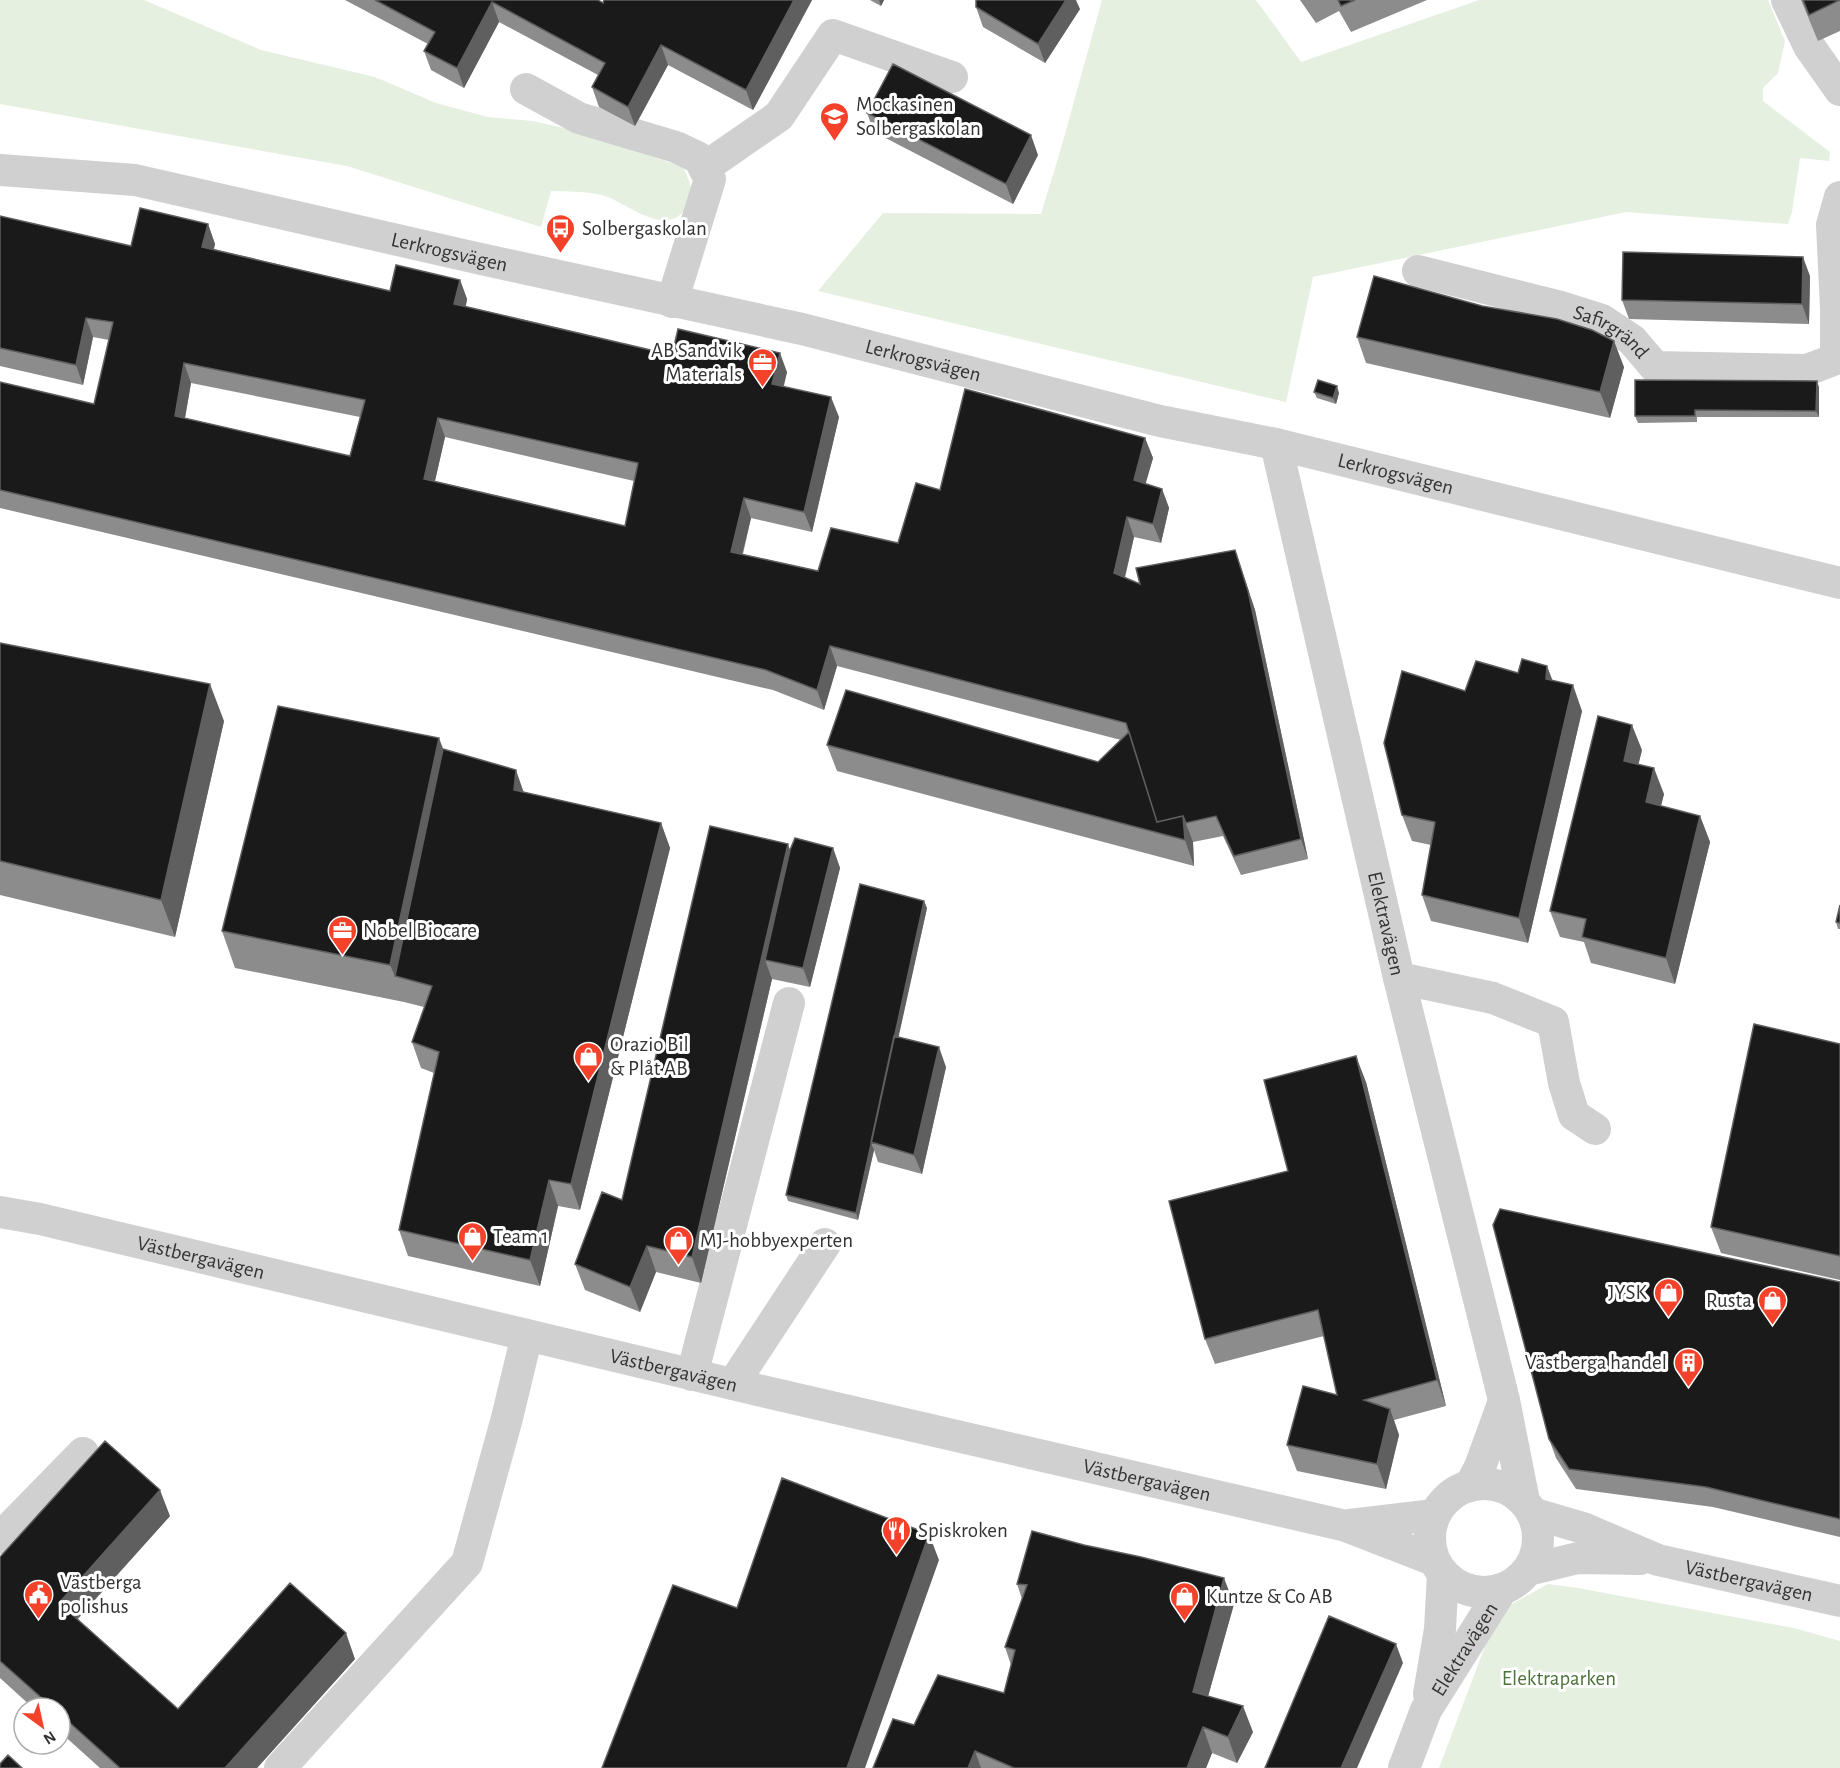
<svg xmlns="http://www.w3.org/2000/svg" width="1840" height="1768" viewBox="0 0 1840 1768" font-family="'Alegreya Sans',sans-serif">
<rect width="100%" height="100%" fill="#fff"/>
<!-- green -->
<path fill="#e6f0e0" d="M0 0H144L261 50 375 77 436 103 488 117 533 121 577 131 683 167C690 182 697 197 685 210 661 239 624 198 597 194 582 191 566 192 551 191L541 227 347 166 0 104Z
M1102 0H1256L1301 62 1479 0H1768L1785 41 1778 73 1763 88V101L1830 152 1829 161 1800 158 1792 212 1788 224 1626 212 1313 277 1286 402 818 291 883 213 1041 214 1060 152Z
M1548 1584 1578 1588 1794 1628 1840 1641V1768H1439L1490 1633 1510 1605Z"/>
<g fill="none" stroke-linecap="round" stroke-linejoin="round">
<!-- minor -->
<g stroke="#d0d0d0" stroke-width="32">
<path d="M1787 0 1809 46 1840 90"/>
<path d="M526 89 579 118 676 147 699 158 710 179 672 302"/>
<path d="M704 168 779 116 833 35 952 77"/>
<path id="s1" d="M0 170 135 180 472 257 802 329 1160 421 1276 444 1840 583"/>
<path id="s2" d="M1418 271 1561 307 1602 320 1632 340 1655 367 1807 370 1836 359V308L1832 225 1840 197"/>
<path id="s3" d="M1276 444 1399 978 1504 1400 1524 1501"/>
<path d="M1399 978 1493 998 1553 1022 1564 1083 1574 1115 1595 1129"/>
<path id="s4" d="M0 1212 40 1219 749 1388 1346 1526 1434 1560"/>
<path d="M692 1375 789 1003"/>
<path d="M733 1384 825 1244"/>
<circle cx="1484" cy="1538" r="54"/>
<path d="M1470 1486 1480 1467 1504 1401"/>
<path id="s5" d="M1532 1513 1583 1528 1658 1560 1840 1601"/>
<path d="M1350 1525 1434 1515"/>
<path d="M0 1538 83 1453"/>
<path d="M1528 1570 1578 1558 1640 1559"/>
<path d="M1429 1694 1440 1629 1443 1574"/>
<path d="M280 1768 467 1563 507 1418 527 1335"/>
<path id="s6" d="M1404 1768 1426 1710 1502 1589"/>
</g>
</g>
<!-- wall -->
<path fill="#8c8c8c" fill-rule="evenodd" d="M345 0H598L603 3 604 0H812L753 110 668 65 635 126 599 107 592 87 598 75 499 22 464 88 431 70 424 51 428 44Z
M870 0H884L881 6Z
M1300 0H1427L1351 32 1339 11 1316 23Z
M1801 0H1840V31L1818 41Z
M976 7 1080 9 1045 63 983 27Z
M867 113 1038 155 1013 204 874 132Z
M0 216 131 246 208 224 215 244 214 249 390 291 460 280 467 299 466 306 672 355 787 372 784 386 839 417 812 532 751 518 743 554 818 571 898 543 940 490 1145 438 1153 458 1145 484 1162 489 1169 508 1161 543 1134 537 1125 578 1140 584 1235 550 1255 610 1308 859 1241 875 1223 836 1193 842 1194 866 837 771 827 745 1098 762 1121 740 837 666 824 710 773 690 0 508V382L94 404 109 340 93 337 83 385 0 366ZM191 383 360 417 350 456 185 418ZM445 437 634 481 625 526 435 481Z
M1810 276 1809 324 1629 319 1622 300Z
M1357 337 1624 367 1610 418 1366 363Z
M1819 387V417H1697V422L1638 423 1635 416Z
M1314 392 1339 393 1336 404 1317 398Z
M0 643 224 721 175 937 0 895Z
M1518 673 1553 681 1582 711 1528 943 1431 921 1422 895 1431 845 1412 841 1402 815 1465 691Z
M443 750 524 792 661 823 670 848 580 1210 558 1206 540 1286 408 1256 399 1230 434 1073 421 1068 412 1042 424 1007 404 1002 235 968 222 931Z
M1642 750 1638 764 1664 794 1661 806 1700 816 1710 842 1675 984 1591 963 1584 942 1560 937 1550 911Z
M833 848 840 868 810 987 772 979 701 1283 656 1272 640 1312 585 1290 575 1264 622 1200 790 850Z
M1840 905V929H1838L1836 922Z
M927 908 898 1037 946 1067 922 1174 878 1162 874 1150 858 1220 788 1201 786 1195Z
M1840 1044V1280L1721 1253 1711 1227Z
M1366 1082 1446 1406 1394 1420 1399 1435 1386 1489 1297 1471 1287 1445 1337 1395 1324 1336 1215 1364 1205 1339 1288 1171Z
M1840 1282V1537L1713 1507 1576 1489 1556 1458 1549 1439Z
M170 1516 78 1619 178 1709 355 1659 257 1768H100L60 1732V1708H33L0 1678V1557Z
M1017 1584 1234 1604 1208 1696 1253 1732 1237 1763 1212 1753 1206 1768H873L914 1725 1004 1693 1011 1665 1005 1647 1022 1599Z"/>
<!-- shaded-wall -->
<path fill="#5f5f5f" d="M794 0H812L753 110 746 90Z
M879 0H884L881 6Z
M1066 0H1076L1080 9 1045 63 1038 44Z
M492 2 499 22 464 88 457 68Z
M661 45 668 65 635 126 628 107Z
M1031 135 1038 155 1013 204 1006 184Z
M208 224 215 244 209 266 202 247Z
M1803 257 1810 276 1809 324 1802 304Z
M460 280 467 299 462 323 454 304Z
M86 318 93 337 83 385 76 365Z
M1614 341 1624 367 1610 418 1600 392Z
M780 353 787 372 779 403 772 384Z
M184 363 191 383 182 435 175 416Z
M1817 381 1819 387V417L1816 411Z
M1337 386 1339 393 1336 404 1333 398Z
M831 397 839 417 812 532 804 512Z
M438 418 445 437 431 498 424 479Z
M1145 438 1153 458 1141 500 1134 480Z
M1162 489 1169 508 1161 543 1153 524Z
M744 498 751 518 738 571 731 552Z
M1127 517 1134 537 1121 593 1114 573Z
M1235 550 1255 610 1308 859 1301 839Z
M830 646 837 666 824 710 817 690Z
M1547 666 1557 692 1546 679Z
M210 684 224 721 175 937 161 900Z
M1573 685 1582 711 1528 943 1519 918Z
M1632 725 1642 750 1633 787 1624 761Z
M439 738 453 775 395 976 390 965Z
M1654 768 1664 794 1655 828 1646 802Z
M516 770 525 796 514 790Z
M1183 816 1193 842 1194 866 1185 840Z
M1700 816 1710 842 1675 984 1666 958Z
M661 823 670 848 580 1210 571 1184Z
M788 844 797 870 765 960 772 979 701 1283 692 1257Z
M833 848 840 868 810 987 803 968Z
M924 901 927 908 875 1144 871 1142Z
M939 1047 946 1067 922 1174 914 1155Z
M1356 1056 1366 1082 1446 1406 1437 1380Z
M871 1143 874 1150 858 1220 856 1213Z
M549 1180 558 1206 540 1286 530 1260Z
M647 1246 656 1272 640 1312 630 1287Z
M1390 1409 1399 1435 1386 1489 1377 1464Z
M160 1490 170 1516 69 1628 59 1603Z
M929 1534 939 1560 865 1768H847Z
M1224 1578 1234 1604 1202 1718 1193 1692Z
M346 1633 355 1659 257 1768H225Z
M1396 1644 1403 1663 1357 1768H1341Z
M1243 1706 1253 1732 1237 1763 1228 1737Z
M1203 1727 1212 1753 1206 1768H1187Z
M975 1751 981 1768H968Z"/>
<!-- building -->
<path fill="#1a1a1a" stroke="#5f5f5f" stroke-width="1.5" fill-rule="evenodd" d="M375 0H598L603 3 604 0H794L746 90 661 45 628 107 592 87 605 63 492 2 457 68 424 51 435 32Z
M976 0H1066L1038 44 976 7Z
M1338 0H1355L1341 6Z
M1803 0H1840L1809 15Z
M893 64 1031 135 1006 184 867 113Z
M140 208 208 224 202 247 390 291 396 265 460 280 454 304 672 355 678 329 780 353 772 384 831 397 804 512 744 498 731 552 818 571 831 528 898 543 916 483 940 490 965 389 1145 438 1134 480 1162 489 1153 524 1127 517 1114 573 1140 584 1136 568 1235 550 1248 591 1301 839 1234 856 1216 816 1186 823 1183 816 1157 822 1126 723 830 646 817 690 766 670 0 490V382L94 404 113 322 86 318 76 365 0 348V216L131 246ZM184 363 365 400 350 456 175 416ZM438 418 638 463 625 526 424 479Z
M1623 252 1803 257 1802 304 1622 300Z
M1374 276 1482 306 1557 319 1592 330 1614 341 1600 392 1357 337Z
M1318 380 1337 386 1333 398 1314 392Z
M1635 380 1817 381 1816 411 1695 410V416H1635Z
M0 643 210 684 161 900 0 861Z
M1522 659 1547 666 1546 679 1573 685 1519 918 1422 895 1435 822 1402 815 1384 743 1402 671 1465 691 1476 661 1518 673Z
M846 690 1098 762 1129 732 1157 822 1183 816 1185 840 827 745Z
M278 706 439 738 390 965 222 931Z
M1598 716 1632 725 1624 761 1654 768 1646 802 1700 816 1666 958 1582 937 1586 919 1550 911Z
M443 749 516 770 514 790 661 823 571 1184 549 1180 530 1260 399 1230 439 1052 412 1042 432 986 395 976Z
M710 826 788 844 692 1257 647 1246 630 1287 575 1264 602 1192 622 1200Z
M795 838 833 848 803 968 765 960 790 850Z
M860 884 924 901 856 1213 786 1195Z
M1840 905V923L1836 922Z
M1754 1024 1840 1044V1256L1711 1227Z
M894 1036 939 1047 914 1155 871 1142Z
M1356 1056 1437 1380 1364 1400 1390 1409 1377 1464 1287 1445 1303 1386 1337 1395 1318 1310 1205 1339 1169 1201 1288 1171 1264 1080Z
M1500 1209 1840 1282V1519L1706 1487 1569 1469 1549 1439 1493 1225Z
M105 1441 160 1490 59 1603 178 1709 290 1583 346 1633 225 1768H120L60 1714V1708H53L0 1661V1557Z
M782 1478 929 1534 847 1768H602L673 1585 737 1608Z
M1032 1531 1084 1545 1141 1557 1224 1578 1193 1692 1243 1706 1228 1737 1203 1727 1187 1768H1014L975 1751 968 1768H873L893 1719 914 1725 938 1675 1004 1693 1015 1650 1005 1647 1027 1585 1017 1584Z
M1329 1616 1396 1644 1341 1768H1265Z
M8 1755 22 1768H0V1764Z"/>
<!-- icons -->
<defs>
<symbol id="school-pin" viewBox="-11 -11 22 30"><path d="M0 17L-7.5 6A9.5 9.5 0 1 1 7.5 6Z" fill="#f4422a" stroke="#fff"/><path d="M0-5L7-2L0 1L-7-2ZM-4 1L0 2.5L4 1V4Q0 6-4 4Z" fill="#fff"/></symbol>
<symbol id="bus-pin" viewBox="-11 -11 22 30"><path d="M0 17L-7.5 6A9.5 9.5 0 1 1 7.5 6Z" fill="#f4422a" stroke="#fff"/><path d="M-5-6H5V4H4V6H2V4H-2V6H-4V4H-5ZM-3.5-4V0h7V-4ZM-3.5 1.2v1.5H-2V1.2ZM2 1.2v1.5H3.5V1.2Z" fill="#fff"/></symbol>
<symbol id="office-pin" viewBox="-11 -11 22 30"><path d="M0 17L-7.5 6A9.5 9.5 0 1 1 7.5 6Z" fill="#f4422a" stroke="#fff"/><path d="M-6-3h4V-5.5h4V-3h4V5H-6ZM-1-4.5V-3h2v-1.5ZM-6 0V1H6V0Z" fill="#fff"/></symbol>
<symbol id="shop-pin" viewBox="-11 -11 22 30"><path d="M0 17L-7.5 6A9.5 9.5 0 1 1 7.5 6Z" fill="#f4422a" stroke="#fff"/><path d="M-5-2.5h2.3a2.7 3.5 0 0 1 5.4 0H5L5.5 6h-11ZM-1.5-2.5h3a1.5 2.3 0 0 0-3 0Z" fill="#fff"/></symbol>
<symbol id="building-pin" viewBox="-11 -11 22 30"><path d="M0 17L-7.5 6A9.5 9.5 0 1 1 7.5 6Z" fill="#f4422a" stroke="#fff"/><path d="M-4-6H4V6H1V3H-1V6H-4ZM-2.5-4.3h1.7v1.8h-1.7ZM.8-4.3h1.7v1.8H.8ZM-2.5-1h1.7V.8h-1.7ZM.8-1h1.7V.8H.8Z" fill="#fff"/></symbol>
<symbol id="restaurant-pin" viewBox="-11 -11 22 30"><path d="M0 17L-7.5 6A9.5 9.5 0 1 1 7.5 6Z" fill="#f4422a" stroke="#fff"/><path d="M-5-6h1v4h1v-4h1v4h1v-4h1v5L-1.5 .5V6h-2V.5L-5-1ZM5-6V6H3V1.5H1.5Q1.5-4 5-6Z" fill="#fff"/></symbol>
<symbol id="civic-pin" viewBox="-11 -11 22 30"><path d="M0 17L-7.5 6A9.5 9.5 0 1 1 7.5 6Z" fill="#f4422a" stroke="#fff"/><path d="M-.6-6.5H3V-4.5H.6V-3L4-1V1h2V6H-6V1h2V-1L-.6-3ZM-1.2 2.5V6h2.4V2.5Z" fill="#fff"/></symbol>
</defs>
<g fill-rule="evenodd">
<use href="#school-pin" x="818" y="100" width="33" height="45"/>
<use href="#bus-pin" x="544" y="212" width="33" height="45"/>
<use href="#office-pin" x="746" y="346" width="33" height="45"/>
<use href="#office-pin" x="326" y="914" width="33" height="45"/>
<use href="#shop-pin" x="572" y="1040" width="33" height="45"/>
<use href="#shop-pin" x="456" y="1220" width="33" height="45"/>
<use href="#shop-pin" x="662" y="1224" width="33" height="45"/>
<use href="#shop-pin" x="1652" y="1276" width="33" height="45"/>
<use href="#shop-pin" x="1756" y="1284" width="33" height="45"/>
<use href="#building-pin" x="1672" y="1346" width="33" height="45"/>
<use href="#restaurant-pin" x="880" y="1514" width="33" height="45"/>
<use href="#civic-pin" x="22" y="1578" width="33" height="45"/>
<use href="#shop-pin" x="1168" y="1580" width="33" height="45"/>
</g>
<g text-anchor="middle" dominant-baseline="central" stroke-width="6" stroke-linejoin="round" paint-order="stroke">
<!-- poi labels -->
<g font-size="21" fill="#333" stroke="#fff" text-anchor="start">
<text x="856" y="104">Mockasinen<tspan x="856" dy="24">Solbergaskolan</tspan></text>
<text x="582" y="228">Solbergaskolan</text>
<text x="742" y="350" text-anchor="end">AB Sandvik<tspan x="742" dy="24">Materials</tspan></text>
<text x="363" y="930">Nobel Biocare</text>
<text x="610" y="1044">Orazio Bil<tspan x="610" dy="24">&amp; Plåt AB</tspan></text>
<text x="493" y="1236">Team 1</text>
<text x="700" y="1240">MJ-hobbyexperten</text>
<text x="1647" y="1292" text-anchor="end">JYSK</text>
<text x="1752" y="1300" text-anchor="end">Rusta</text>
<text x="1667" y="1362" text-anchor="end">Västberga handel</text>
<text x="918" y="1530">Spiskroken</text>
<text x="60" y="1582">Västberga<tspan x="60" dy="24">polishus</tspan></text>
<text x="1206" y="1596">Kuntze &amp; Co AB</text>
</g>
<!-- street labels -->
<g font-size="21" fill="#333" stroke="#fff">
<text stroke="none"><textPath href="#s1" startOffset="458">Lerkrogsvägen</textPath></text>
<text stroke="none"><textPath href="#s2" startOffset="204">Safirgränd</textPath></text>
<text stroke="none"><textPath href="#s1" startOffset="944">Lerkrogsvägen</textPath></text>
<text stroke="none"><textPath href="#s1" startOffset="1430">Lerkrogsvägen</textPath></text>
<text stroke="none"><textPath href="#s3" startOffset="492">Elektravägen</textPath></text>
<text stroke="none"><textPath href="#s4" startOffset="206">Västbergavägen</textPath></text>
<text stroke="none"><textPath href="#s4" startOffset="692">Västbergavägen</textPath></text>
<text stroke="none"><textPath href="#s4" startOffset="1178">Västbergavägen</textPath></text>
<text stroke="none"><textPath href="#s5" startOffset="228">Västbergavägen</textPath></text>
<text stroke="none"><textPath href="#s6" startOffset="134">Elektravägen</textPath></text>
</g>
<!-- park labels -->
<g font-size="21" fill="#4b733b" stroke="#fff">
<text x="1559" y="1678">Elektraparken</text>
</g>
</g>
<!-- north arrow -->
<g transform="translate(42 1726) rotate(147)"><circle r="28" fill="#ffffff" stroke="#adadad" stroke-width="1.5"/>
<path d="M0-4.5L10 22L0 15L-10 22Z" fill="#f4422a"/>
<text y="-9" font-size="16" font-weight="bold" text-anchor="middle" fill="#333333">N</text>
</g>
</svg>
